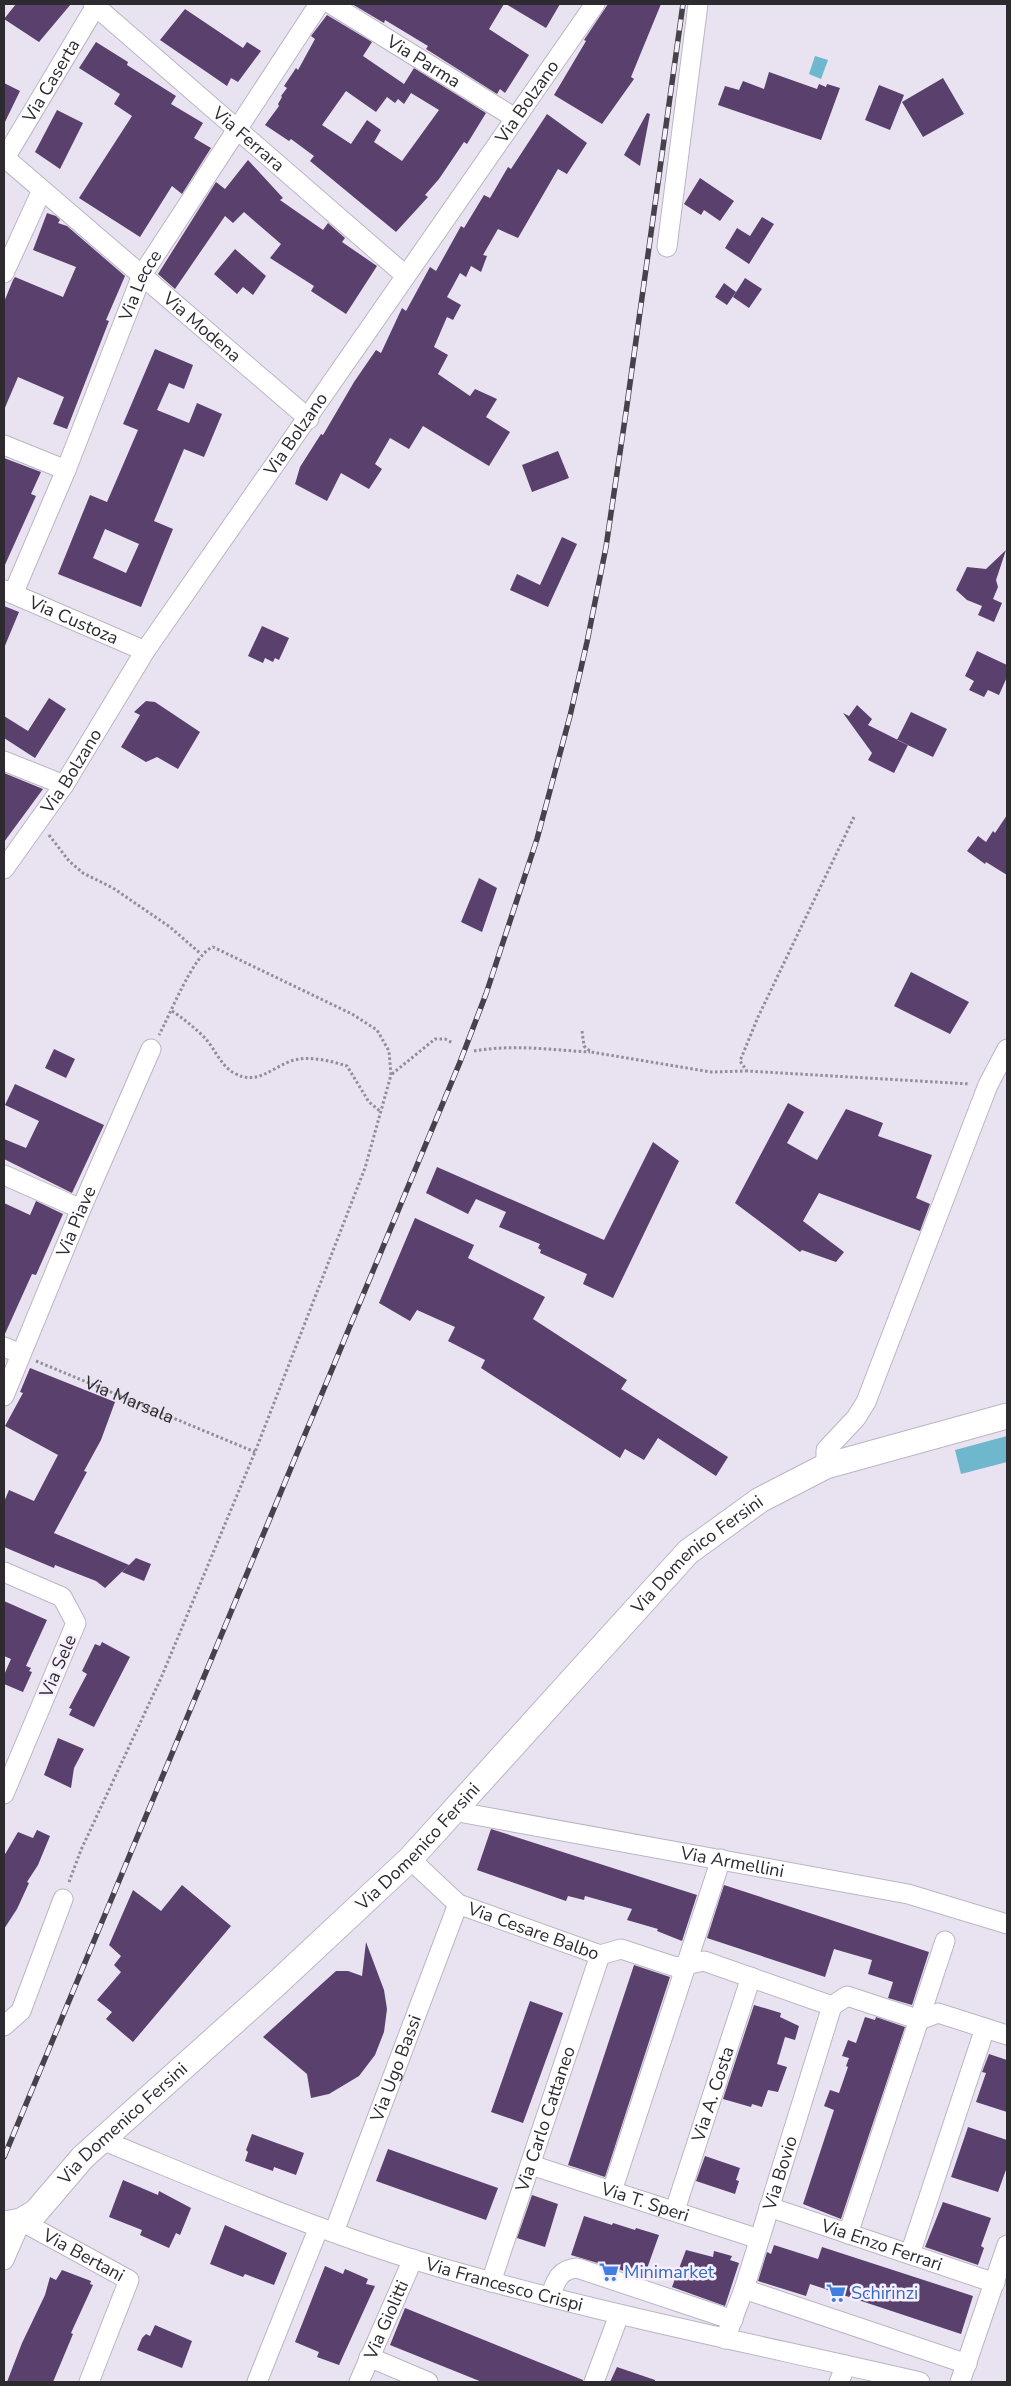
<svg xmlns="http://www.w3.org/2000/svg" width="1011" height="2386" viewBox="0 0 1011 2386" font-family="'Nunito Sans',sans-serif">
<rect width="100%" height="100%" fill="#e9e2f0"/>
<!-- water -->
<path fill="#6eb7cc" d="M815 56 828 60 821 79 809 74Z
M1007 1436V1462L961 1474 955 1450Z"/>
<!-- building -->
<path fill="#59406d" fill-rule="evenodd" d="M16 4H71L39 42 4 19Z
M352 4H504L489 29 529 55 505 93 500 89 497 94 426 49 428 46 385 20 384 23Z
M506 4H560L546 28Z
M608 4H661L631 77 634 79 602 124 554 95 586 41 584 40Z
M185 9 243 48 247 42 261 51 238 82 231 78 227 86 160 40Z
M327 15 372 42 363 56 404 84 414 68 486 113 467 144 464 142 439 179 425 195 428 197 396 232 310 161 314 156 291 139 289 141 265 125 279 106 278 104 282 97 281 96 287 88 284 86 296 68 298 70 315 39 311 36ZM346 91 376 112 387 97 395 103 398 99 404 104 411 93 439 110 402 161 374 142 381 130 367 120 351 144 322 125Z
M96 42 128 62 127 65 176 96 171 104 203 123 194 138 211 148 182 194 172 186 140 237 79 198 132 116 114 104 120 94 79 68Z
M769 72 817 89 819 84 826 87 827 84 840 88 821 140 718 105 725 86 739 90 743 81 764 89Z
M943 78 964 114 923 137 902 102Z
M4 83 20 91 4 124Z
M879 85 904 95 890 130 865 120Z
M57 110 83 123 60 169 35 152Z
M647 113 650 114 640 166 624 155Z
M547 114 587 143 567 174 558 169 518 238 498 229 483 255 487 256 481 272 471 266 466 277 460 273 447 297 461 305 453 320 447 317 434 347 448 355 438 374 470 396 475 389 497 399 486 417 510 432 489 466 423 426 409 449 390 438 375 464 382 469 369 489 341 473 327 501 295 484 300 467 321 434 323 435 354 382 376 350 381 353 402 308 406 311 430 267 436 271 461 226 464 228 484 195 490 198 508 167 511 169Z
M248 160 283 198 280 200 323 230 328 223 345 238 342 242 377 266 346 314 311 291 314 286 270 258 281 244 244 212 233 223 225 216 175 289 158 274 216 182 225 189Z
M700 178 734 201 720 221 704 210 701 215 684 204Z
M47 213 56 216 60 220 58 223 67 226 125 276 106 320 109 321 67 429 53 424 64 397 18 377 4 410V302L13 280 15 277 63 297 76 267 33 250Z
M762 217 774 224 749 264 725 248 737 228 750 236Z
M235 249 266 276 253 295 243 287 237 294 214 274Z
M745 278 762 289 749 308 733 297Z
M724 283 736 292 727 305 715 297Z
M155 349 193 365 184 389 169 383 157 410 189 423 197 403 222 414 204 457 184 449 154 521 173 529 141 607 58 574 90 495 107 502 138 430 123 424ZM105 529 139 544 126 573 93 558Z
M558 451 569 478 532 492 522 465Z
M4 458 41 472 31 494 36 496 4 567Z
M562 537 577 544 548 607 510 590 517 574 540 585Z
M1006 550 996 580 998 587 993 599 1002 603 994 622 978 615 982 606 967 600 956 590 967 567 986 569Z
M4 606 19 612 4 648Z
M262 626 289 638 279 660 275 658 273 662 265 658 263 663 248 656Z
M977 651 1007 665V677L999 695 988 690 984 697 969 690 974 681 965 676Z
M49 698 66 709 35 758 4 738V716L28 731Z
M146 701 155 702 200 732 178 769 157 757 146 762 121 747 140 715 134 712Z
M857 705 872 719 868 725 908 745 894 773 868 760 872 753 843 713 849 716Z
M911 712 947 729 933 757 897 740Z
M4 773 43 789 4 842Z
M1007 815V875L986 862 985 864 967 851 978 836 986 842 993 831 995 833Z
M479 878 497 888 482 932 461 922Z
M911 972 969 1002 950 1034 894 1006Z
M54 1049 75 1059 66 1078 45 1068Z
M15 1084 104 1125 72 1193 4 1159V1139L26 1148 39 1121 5 1105Z
M788 1103 804 1112 787 1143 817 1160 846 1109 883 1123 878 1136 932 1155 916 1198 930 1204 920 1231 819 1193 803 1221 844 1252 836 1262 802 1250 800 1252 735 1203Z
M653 1142 679 1161 613 1298 583 1284 587 1274 540 1253 541 1250 538 1248 540 1244 499 1227 506 1212 476 1199 468 1214 426 1193 437 1167 604 1240Z
M36 1201 63 1214 36 1275 32 1274 4 1336V1203L30 1215Z
M415 1218 474 1245 468 1258 545 1297 533 1319 627 1380 621 1389 728 1457 716 1476 658 1438 644 1460 625 1449 620 1458 481 1368 485 1360 448 1341 455 1327 417 1310 410 1321 379 1303Z
M30 1368 115 1402 101 1440 84 1471 87 1472 54 1533 129 1565 105 1588 96 1581 55 1565 54 1568 4 1547V1502L9 1490 34 1501 58 1455 5 1426 23 1393 20 1392Z
M136 1558 151 1564 144 1581 122 1572Z
M4 1601 47 1620 26 1666 31 1668 29 1671 32 1672 23 1692 4 1684V1675L11 1659 4 1656Z
M102 1642 130 1657 94 1727 69 1715 72 1709 69 1708 87 1674 82 1671 95 1644 100 1646Z
M58 1738 84 1749 74 1768 71 1788 44 1775Z
M491 1829 697 1895 682 1941 657 1931 658 1929 627 1920 632 1909 585 1896 584 1900 568 1896 566 1901 477 1870Z
M37 1830 50 1836 38 1865 27 1882 29 1883 17 1909 4 1929V1856L18 1832 33 1838Z
M182 1885 231 1926 133 2042 106 2019 112 2012 97 2000 121 1972 114 1965 121 1956 109 1945 133 1890 161 1911Z
M724 1885 929 1952 912 2005 888 1998 893 1982 868 1974 872 1960 834 1949 825 1977 707 1938Z
M366 1942 384 1990 387 2009 384 2032 375 2055 359 2076 329 2094 311 2098 307 2074 263 2037 336 1971H348L362 1976Z
M634 1965 670 1977 605 2177 568 2165Z
M530 2001 563 2013 523 2123 491 2112Z
M754 2005 781 2013 780 2017 799 2026 795 2040 785 2037 777 2064 787 2067 778 2092 768 2090 762 2107 752 2104 751 2107 723 2099Z
M865 2017 875 2020 876 2017 905 2027 841 2219 803 2204 834 2110 824 2106 830 2090 839 2093 848 2067 846 2066 849 2058 842 2056 848 2040 856 2043Z
M989 2054 1007 2060V2112L976 2102 986 2073 982 2072Z
M968 2127 1007 2140V2167L998 2192 951 2177Z
M252 2134 304 2153 296 2175 274 2167 273 2171 245 2161 248 2152 246 2150Z
M388 2149 498 2188 486 2220 376 2181Z
M705 2156 740 2168 736 2180 739 2181 735 2194 696 2181Z
M123 2180 158 2195 159 2191 191 2208 180 2235 176 2233 169 2248 140 2235 142 2230 109 2217Z
M532 2195 558 2204 545 2247 517 2238Z
M943 2202 991 2218 981 2246 984 2248 978 2265 925 2247Z
M584 2216 612 2225 613 2223 635 2230 636 2228 659 2235 644 2277 571 2255Z
M225 2225 287 2253 274 2285 245 2274 243 2277 210 2264Z
M774 2245 818 2259 822 2247 973 2296 961 2334 810 2284 806 2296 758 2281 767 2252 771 2254Z
M686 2250 713 2257 714 2251 732 2256 730 2260 739 2263 725 2306 672 2287Z
M325 2266 343 2274 345 2269 368 2279 366 2284 375 2286 339 2365 317 2357 319 2352 295 2342Z
M62 2270 91 2281 90 2284 93 2285 71 2333 73 2334 53 2382H7L22 2343 45 2295 50 2277 56 2280Z
M405 2308 583 2380V2382H482L390 2345Z
M155 2325 192 2341 182 2368 137 2350 142 2338 146 2334 150 2336Z
M617 2367 655 2380V2382H610Z"/>
<g fill="none" stroke-linecap="round" stroke-linejoin="round">
<defs>
<g id="minor">
<path id="s2" d="M93 4 405 275"/>
<path id="s3" d="M331 4 515 118"/>
<path id="s4" d="M4 157 309 419"/>
<path id="s5" d="M5 158 97 4"/>
<path d="M667 247 698 4"/>
<path d="M4 273 42 190"/>
<path d="M4 445 66 470"/>
<path id="s6" d="M4 590 145 651"/>
<path id="s7" d="M13 594 66 470 142 275 319 4"/>
<path d="M4 761 64 785"/>
<path id="s8" d="M4 869 64 785 145 651 595 4"/>
<path d="M4 1175 81 1209"/>
<path d="M4 1347 21 1354"/>
<path id="s9" d="M4 1396 81 1209 151 1049"/>
<path d="M826 1466V1450L856 1418 866 1402 988 1085 1007 1049"/>
<path d="M4 1572 62 1597 76 1623 4 1794"/>
<path id="s10" d="M453 1811 908 1894 1007 1924"/>
<path id="s11" d="M410 1859 458 1904 600 1955 621 1949 676 1967 704 1961 832 2006 847 1996 920 2020 938 2013 1007 2035"/>
<path d="M4 2026 21 2011 63 1899"/>
<path id="s12" d="M102 2140C205 2182 308 2227 415 2260 581 2310 751 2343 920 2382"/>
<path id="s13" d="M531 2165 759 2239"/>
<path d="M612 2191 721 1859"/>
<path id="s14" d="M769 2207 995 2283"/>
<path id="s15" d="M675 2210 751 1977"/>
<path id="s16" d="M334 2232 458 1904"/>
<path d="M848 2234 945 1941"/>
<path d="M910 2254 985 2028"/>
<path id="s17" d="M4 2260 21 2221 129 2280 89 2382"/>
<path id="s18" d="M491 2282 600 1955"/>
<path d="M744 2289 967 2364"/>
<path d="M550 2297C556 2281 558 2270 577 2268L733 2320"/>
<path id="s19" d="M725 2339 744 2289 832 2006"/>
<path d="M369 2357 428 2382"/>
<path d="M257 2382 319 2227"/>
<path id="s20" d="M359 2382 413 2259"/>
<path d="M594 2382 619 2315"/>
<path d="M839 2382 846 2365"/>
<path d="M960 2382 1007 2245"/>
</g>
<g id="major">
<path id="s21" d="M4 2224 21 2221 36 2212 83 2157 274 1986 410 1859 688 1552 760 1500 826 1466 1007 1416"/>
</g>
</defs>
<!-- minor casing -->
<use href="#minor" stroke="#bcb5c3" stroke-width="21"/>
<!-- major casing -->
<use href="#major" stroke="#bcb5c3" stroke-width="27"/>
<!-- path -->
<g stroke="#928d97" stroke-width="3" stroke-dasharray="2.5 2.5" stroke-linecap="butt">
<path d="M854 817 758 1017 740 1061 747 1071 970 1084"/>
<path d="M49 835 69 861 83 873 113 888 170 927 201 954"/>
<path d="M172 1011C184 1019 195 1028 205 1038 215 1049 221 1066 234 1073 257 1086 271 1068 291 1061 308 1055 331 1061 347 1066L369 1102 381 1112"/>
<path d="M582 1031 584 1046 591 1052 711 1072 746 1071"/>
<path d="M474 1051C513 1044 551 1050 590 1052"/>
<path d="M392 1074 435 1039H445L453 1043"/>
<path id="s1" d="M36 1361 255 1452"/>
<path d="M69 1882 81 1850 161 1678 255 1452 365 1168 391 1075 389 1051 377 1030 352 1014 213 947C194 953 170 1015 159 1035"/>
</g>
<!-- minor -->
<use href="#minor" stroke="#fff" stroke-width="19"/>
<!-- major -->
<use href="#major" stroke="#fff" stroke-width="25"/>
<defs>
<path id="rail" d="M4 2157 460 1062 486 994 537 839 570 716 587 642 606 547 626 412 683 4"/>
</defs>
<!-- rail casing -->
<use href="#rail" stroke="#46424a" stroke-width="5.5"/>
<!-- rail -->
<use href="#rail" stroke="#f7effe" stroke-width="4" stroke-dasharray="11" stroke-linecap="butt"/>
</g>
<!-- icons -->
<defs>
<symbol id="supermarket-bare" viewBox="-9 -9 18 18"><path d="M-6-5.5h2.5l.6 2H6L4.5 2H-2.5L-4.4-4H-6ZM-1.5 3.2a1.3 1.3 0 1 0 .1 0ZM3 3.2a1.3 1.3 0 1 0 .1 0Z" fill="#3f7fe0" stroke="#f7effe" stroke-width="2.5" paint-order="stroke"/></symbol>
</defs>
<g fill-rule="evenodd">
<use href="#supermarket-bare" x="595" y="2258" width="28" height="28"/>
<use href="#supermarket-bare" x="822" y="2279" width="28" height="28"/>
</g>
<g text-anchor="middle" dominant-baseline="central" stroke-width="5" stroke-linejoin="round" paint-order="stroke">
<!-- street labels -->
<g font-size="18" fill="#2d2a30" stroke="#f7effe">
<text stroke="none"><textPath href="#s3" startOffset="109">Via Parma</textPath></text>
<text stroke="none"><textPath href="#s5" startOffset="90">Via Caserta</textPath></text>
<text stroke="none"><textPath href="#s8" startOffset="929">Via Bolzano</textPath></text>
<text stroke="none"><textPath href="#s2" startOffset="206">Via Ferrara</textPath></text>
<text stroke="none"><textPath href="#s7" startOffset="334">Via Lecce</textPath></text>
<text stroke="none"><textPath href="#s4" startOffset="261">Via Modena</textPath></text>
<text stroke="none"><textPath href="#s8" startOffset="524">Via Bolzano</textPath></text>
<text stroke="none"><textPath href="#s6" startOffset="76">Via Custoza</textPath></text>
<text stroke="none"><textPath href="#s8" startOffset="119">Via Bolzano</textPath></text>
<text stroke="none"><textPath href="#s9" startOffset="189">Via Piave</textPath></text>
<text stroke="none"><textPath href="#s1" startOffset="101">Via Marsala</textPath></text>
<text stroke="none"><textPath href="#s21" startOffset="969">Via Domenico Fersini</textPath></text>
<text transform="translate(58 1666) rotate(-67)">Via Sele</text>
<text stroke="none"><textPath href="#s21" startOffset="564">Via Domenico Fersini</textPath></text>
<text stroke="none"><textPath href="#s10" startOffset="284">Via Armellini</textPath></text>
<text stroke="none"><textPath href="#s11" startOffset="146">Via Cesare Balbo</textPath></text>
<text stroke="none"><textPath href="#s16" startOffset="175">Via Ugo Bassi</textPath></text>
<text stroke="none"><textPath href="#s15" startOffset="122">Via A. Costa</textPath></text>
<text stroke="none"><textPath href="#s18" startOffset="172">Via Carlo Cattaneo</textPath></text>
<text stroke="none"><textPath href="#s21" startOffset="159">Via Domenico Fersini</textPath></text>
<text stroke="none"><textPath href="#s19" startOffset="175">Via Bovio</textPath></text>
<text stroke="none"><textPath href="#s13" startOffset="120">Via T. Speri</textPath></text>
<text stroke="none"><textPath href="#s14" startOffset="119">Via Enzo Ferrari</textPath></text>
<text stroke="none"><textPath href="#s17" startOffset="114">Via Bertani</textPath></text>
<text stroke="none"><textPath href="#s12" startOffset="428">Via Francesco Crispi</textPath></text>
<text stroke="none"><textPath href="#s20" startOffset="68">Via Giolitti</textPath></text>
</g>
<!-- shop labels -->
<g font-size="18" fill="#366cbe" stroke="#f7effe" text-anchor="start">
<text x="624" y="2272">Minimarket</text>
<text x="851" y="2293">Schirinzi</text>
</g>
</g>
<!-- border -->
<rect width="1011" height="2386" fill="none" stroke="#2d2a30" stroke-width="10"/>
</svg>
